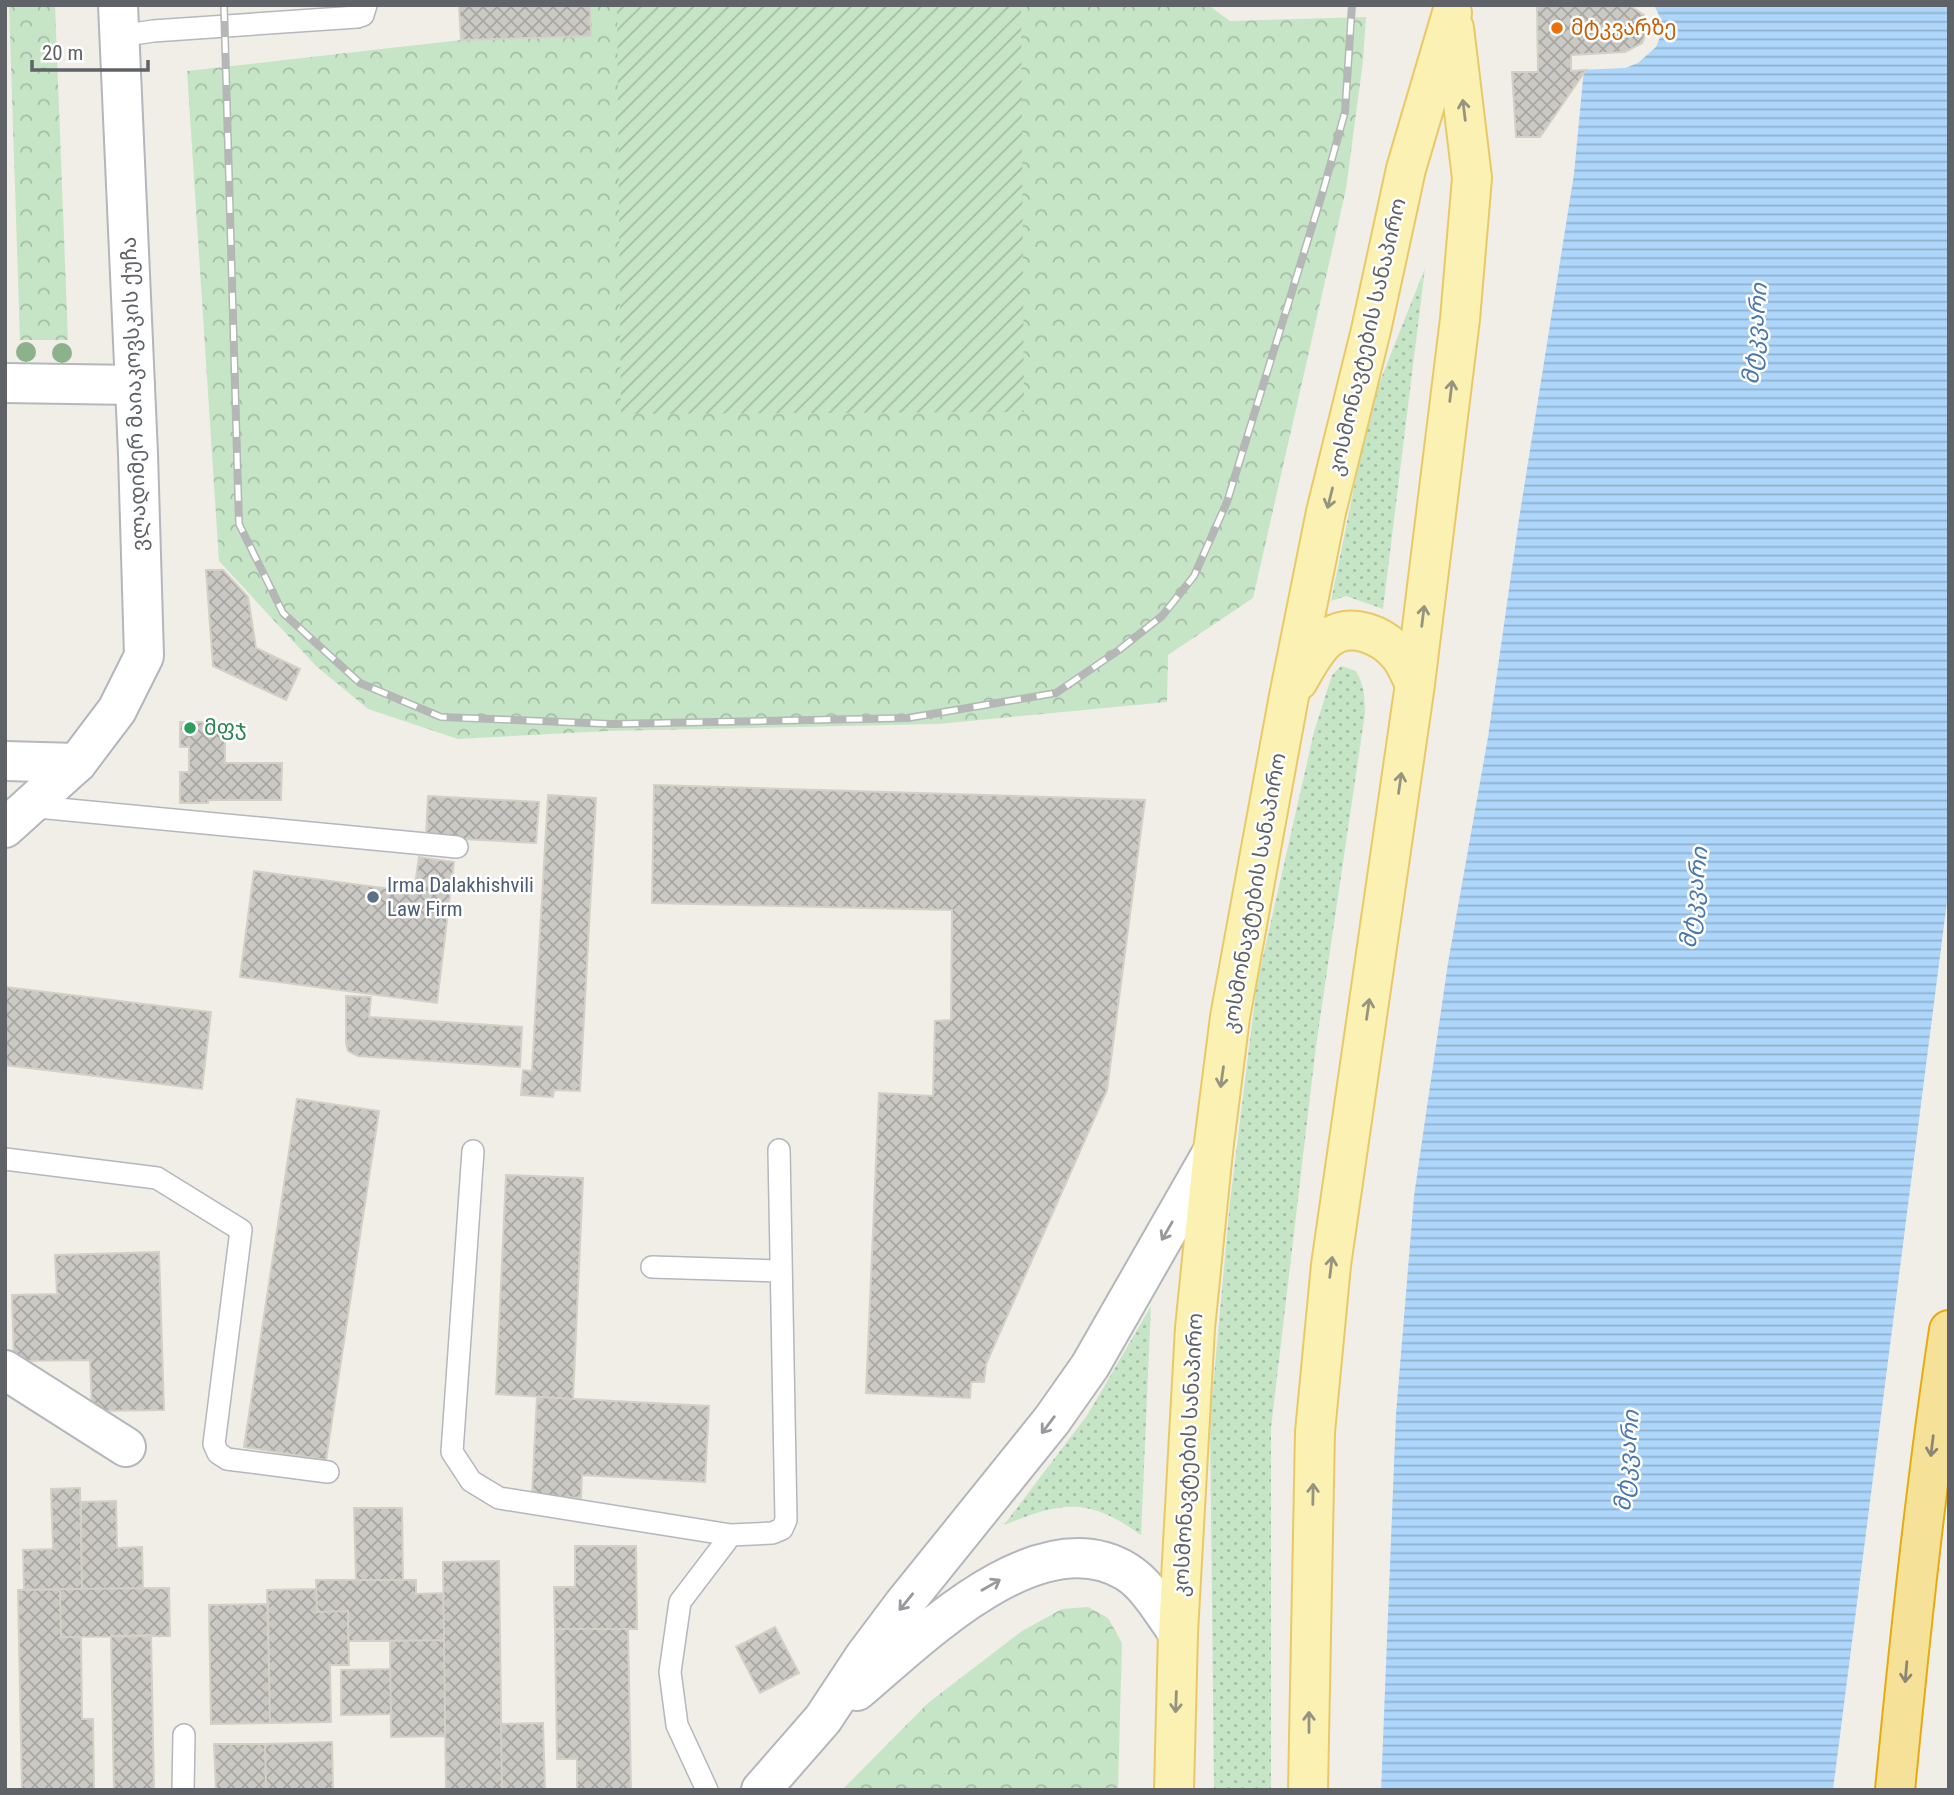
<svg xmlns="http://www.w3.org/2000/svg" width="1954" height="1795" viewBox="0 0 1954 1795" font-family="'Roboto Condensed','Noto Sans Georgian',sans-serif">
<defs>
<pattern id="grass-dots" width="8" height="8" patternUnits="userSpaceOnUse" patternTransform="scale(1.75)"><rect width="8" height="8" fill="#c6e5c7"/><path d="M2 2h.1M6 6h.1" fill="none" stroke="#a4bda5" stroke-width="1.8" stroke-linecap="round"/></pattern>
<pattern id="forest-crowns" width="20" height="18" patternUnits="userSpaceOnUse" patternTransform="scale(1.75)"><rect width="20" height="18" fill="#c6e5c7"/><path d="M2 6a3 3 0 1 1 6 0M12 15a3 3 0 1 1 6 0" fill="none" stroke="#a4bda5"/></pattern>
<pattern id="garden-furrows" width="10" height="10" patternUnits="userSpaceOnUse" patternTransform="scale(1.75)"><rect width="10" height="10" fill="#c6e5c7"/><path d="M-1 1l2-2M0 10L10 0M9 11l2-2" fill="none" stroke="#a4bda5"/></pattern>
<pattern id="water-rules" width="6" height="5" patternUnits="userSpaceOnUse" patternTransform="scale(1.75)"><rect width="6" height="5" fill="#add6fa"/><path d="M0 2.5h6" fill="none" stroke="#90b1ce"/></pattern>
<pattern id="building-cross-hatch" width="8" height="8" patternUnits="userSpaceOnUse" patternTransform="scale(1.75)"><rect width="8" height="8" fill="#cbc9c4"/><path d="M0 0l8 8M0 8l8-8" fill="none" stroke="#a8a7a3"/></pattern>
</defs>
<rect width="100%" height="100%" fill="#f0eee7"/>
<!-- grass -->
<path fill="url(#grass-dots)" d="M1425 268 1383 609 1346 596 1331 601 1371 404Z
M1341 666 1356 671C1364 685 1365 697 1365 713L1316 1046 1271 1428V1790H1214L1210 1420 1230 1202 1257 983 1314 732 1332 675Z
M1151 1306 1141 1535C1088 1497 1063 1501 1004 1525L1088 1414Z"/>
<!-- forest -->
<path fill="url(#forest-crowns)" d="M9 5H55L68 340H20Z
M590 5H1208L1230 21 1366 17 1363 61 1346 189 1253 598 1168 655 1167 702 938 724 607 731 458 739 368 709 316 666 219 561 187 71 461 40 591 36Z
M1088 1607 1108 1618 1122 1643 1118 1790H842L928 1703 1022 1631 1062 1609Z"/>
<!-- garden -->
<path fill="url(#garden-furrows)" d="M617 5H1021L1024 412 621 414Z"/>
<!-- water -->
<path fill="url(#water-rules)" d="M1590 5H1949V886L1833 1790H1381L1396 1414 1414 1196 1448 963 1488 737 1519 519 1574 174Z"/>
<!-- pier -->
<path fill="#f0eee7" d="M1586 5H1654L1659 15 1661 26 1660 37 1656 47 1638 63 1625 68 1580 70Z"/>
<!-- building -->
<path fill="url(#building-cross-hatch)" stroke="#d4d0c6" stroke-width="2" d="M459 5H590L591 36 461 40Z
M1537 5H1629L1644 15 1646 33 1642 43 1625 52 1571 55V71L1586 70 1540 137H1516L1512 72H1538Z
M206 570H223L248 597 256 648 300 669 286 700 213 666Z
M180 722H225V763H282L281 800H208V803H180V772H189V747H180Z
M654 785 1145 800 1107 1090 986 1364 984 1382H971L970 1398 866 1393 879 1093 933 1096 935 1021 951 1020 952 910 652 903Z
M548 795 596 798 580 1091 554 1090 553 1097 521 1095 523 1070 532 1071Z
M428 796 539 802 536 843 426 837Z
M419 857 454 862 437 1003 240 977 254 871 414 892Z
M5 987 211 1012 202 1089 5 1065Z
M346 996 371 997 369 1017 522 1027 520 1067 358 1056 348 1051 346 1043Z
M297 1099 379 1111 326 1460 244 1447Z
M506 1175 583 1178 573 1399 496 1394Z
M159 1252 164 1410 92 1411 90 1360 14 1361 12 1295 57 1294 55 1255Z
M537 1397 709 1406 705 1482 582 1475 581 1498 532 1495Z
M80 1488 82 1589 24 1590 23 1550 53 1549 51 1489Z
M116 1501 117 1548 142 1547 143 1588 82 1589 81 1502Z
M354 1508H402L403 1580H356Z
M575 1546H636L637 1629H555L554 1587H575Z
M499 1561 502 1790H446L443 1562Z
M316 1580H416V1594L443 1593 444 1640 348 1641V1611L317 1612Z
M169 1588 170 1636 61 1637 60 1589Z
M60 1589 61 1637H81L82 1719H93L94 1790H22L18 1590Z
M316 1589 317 1612 348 1611 349 1665H330L331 1722 270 1723 267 1590Z
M268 1604 270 1723 211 1724 209 1605Z
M775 1627 799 1673 760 1693 736 1647Z
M555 1629H628L631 1790H577V1759H557Z
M151 1635 154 1790H114L111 1636Z
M444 1640 445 1736 391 1737 390 1641Z
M390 1669 391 1714 341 1715V1670Z
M543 1723 545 1790H502L501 1724Z
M332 1742 333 1790H266L265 1744Z
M214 1744H265L266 1790H216Z"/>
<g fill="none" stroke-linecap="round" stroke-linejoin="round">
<defs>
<path id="lane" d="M120 36 153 31 357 17 363 15 366 5
M27 806 457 847
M473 1151 452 1452 471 1481 499 1498 731 1535 772 1533 782 1529 786 1520 779 1150
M5 1159 157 1178 241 1230 214 1444 218 1453 227 1459 328 1472
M652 1267 781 1271
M183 1790 184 1735
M707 1790 677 1725 670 1672 680 1602 731 1535"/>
<path id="street" d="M5 383 135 385
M5 761 77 763
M5 1370 126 1447"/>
<path id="secondary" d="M5 828 77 763 117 710 144 656 138 454 118 5
M857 1691C919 1639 1039 1517 1127 1572 1149 1586 1163 1613 1178 1633
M761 1790 823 1719 864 1657 903 1605 1052 1420 1090 1366 1213 1151"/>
<path id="primary" d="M1298 681C1306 667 1314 651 1326 640 1349 620 1383 635 1399 655 1406 663 1410 675 1415 684
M1174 1790 1178 1633 1195 1328 1213 1151 1230 1017 1289 696 1326 512 1371 330 1406 169 1452 13
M1308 1790 1315 1432 1331 1265 1415 684 1460 319 1472 178 1454 28"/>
<path id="highway" d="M1895 1790C1910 1636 1926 1483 1949 1330"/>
</defs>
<!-- lane casing -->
<use href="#lane" stroke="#b4b7bb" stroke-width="24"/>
<!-- street casing -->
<use href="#street" stroke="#b4b7bb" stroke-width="42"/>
<!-- secondary casing -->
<use href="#secondary" stroke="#b3b6bb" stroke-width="42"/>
<!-- primary casing -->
<use href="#primary" stroke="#e9c967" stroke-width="42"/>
<!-- highway casing -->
<use href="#highway" stroke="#e8ab0f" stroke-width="42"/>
<!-- lane -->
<use href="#lane" stroke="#fff" stroke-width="21"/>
<!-- street -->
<use href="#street" stroke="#fff" stroke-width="38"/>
<!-- secondary -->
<use href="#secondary" stroke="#fff" stroke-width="38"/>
<!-- primary -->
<use href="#primary" stroke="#faf1b2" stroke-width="38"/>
<!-- highway -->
<use href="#highway" stroke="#f6e198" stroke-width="38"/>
<defs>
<path id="rail" d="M224 5 239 524 283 613 360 683 441 717 612 724 908 718 1056 693 1119 650 1162 616 1194 576 1227 502 1323 191 1345 112 1352 5"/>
</defs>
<!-- rail casing -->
<use href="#rail" stroke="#b5b6b6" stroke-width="8"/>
<!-- rail -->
<use href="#rail" stroke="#fff" stroke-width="5" stroke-dasharray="16" stroke-linecap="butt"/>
</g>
<!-- trees -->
<g fill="#8cb28b">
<circle cx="26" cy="352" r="10"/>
<circle cx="62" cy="353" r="10"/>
</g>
<!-- one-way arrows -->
<defs><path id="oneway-shaft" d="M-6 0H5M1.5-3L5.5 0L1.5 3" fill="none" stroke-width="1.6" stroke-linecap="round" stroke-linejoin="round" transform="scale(1.75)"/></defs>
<g stroke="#959481">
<use href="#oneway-shaft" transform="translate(1464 110) rotate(-97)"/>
<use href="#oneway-shaft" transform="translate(1451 391) rotate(-83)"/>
<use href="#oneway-shaft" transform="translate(1330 498) rotate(104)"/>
<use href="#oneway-shaft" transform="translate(1423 616) rotate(-83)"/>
<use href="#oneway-shaft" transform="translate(1400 783) rotate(-82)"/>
<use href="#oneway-shaft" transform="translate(1368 1009) rotate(-82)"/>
<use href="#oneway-shaft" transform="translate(1222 1077) rotate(98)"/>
<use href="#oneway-shaft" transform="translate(1331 1267) rotate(-83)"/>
<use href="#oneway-shaft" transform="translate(1313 1494) rotate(-89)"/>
<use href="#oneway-shaft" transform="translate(1176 1702) rotate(92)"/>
<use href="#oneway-shaft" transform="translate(1309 1722) rotate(-90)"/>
</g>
<g stroke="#97999c">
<use href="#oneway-shaft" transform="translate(1167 1231) rotate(120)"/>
<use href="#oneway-shaft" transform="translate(1048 1425) rotate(127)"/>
<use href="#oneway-shaft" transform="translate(991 1585) rotate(-30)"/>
<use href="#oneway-shaft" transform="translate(906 1602) rotate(129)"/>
</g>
<g stroke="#8c8875">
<use href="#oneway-shaft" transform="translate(1932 1446) rotate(97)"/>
<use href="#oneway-shaft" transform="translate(1906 1672) rotate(95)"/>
</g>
<!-- markers -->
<circle fill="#e8710a" stroke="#fff" stroke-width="2.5" cx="1557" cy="28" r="7"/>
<circle fill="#2e9e5b" stroke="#fff" stroke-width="2.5" cx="190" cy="728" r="7"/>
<circle fill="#5c6f8a" stroke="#fff" stroke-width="2.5" cx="373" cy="897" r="7"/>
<g text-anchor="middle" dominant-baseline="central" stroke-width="5" stroke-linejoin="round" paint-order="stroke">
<!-- food labels -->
<g font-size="21" fill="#c56008" stroke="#fff" text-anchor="start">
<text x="1571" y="28">მტკვარზე</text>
</g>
<!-- street labels -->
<g font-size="21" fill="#5f6266" stroke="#fff">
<text transform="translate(1367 337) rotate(-77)">კოსმონავტების სანაპირო</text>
<text transform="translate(134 394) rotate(-92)">ვლადიმერ მაიაკოვსკის ქუჩა</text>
<text transform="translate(1254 893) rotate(-80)">კოსმონავტების სანაპირო</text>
<text transform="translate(1188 1455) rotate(-87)">კოსმონავტების სანაპირო</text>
</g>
<!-- leisure labels -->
<g font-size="21" fill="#27864d" stroke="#fff" text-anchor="start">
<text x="204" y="728">მფჯ</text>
</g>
<!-- service labels -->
<g font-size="21" fill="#4e5e75" stroke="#fff" text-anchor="start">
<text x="387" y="885">Irma Dalakhishvili<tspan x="387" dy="24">Law Firm</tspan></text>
</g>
<!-- water labels -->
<g font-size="23" font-style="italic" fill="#4a77ac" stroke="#fff">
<text transform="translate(1755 334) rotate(-85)">მტკვარი</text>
<text transform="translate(1694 898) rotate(-83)">მტკვარი</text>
<text transform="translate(1627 1461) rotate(-85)">მტკვარი</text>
</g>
</g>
<!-- border -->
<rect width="1954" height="1795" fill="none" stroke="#5f6266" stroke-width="14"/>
<!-- scale -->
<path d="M32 60v10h116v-10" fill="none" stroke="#5f6266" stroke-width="3.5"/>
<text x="42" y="60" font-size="21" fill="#5f6266" stroke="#ffffff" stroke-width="5" paint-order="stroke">20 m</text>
</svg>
